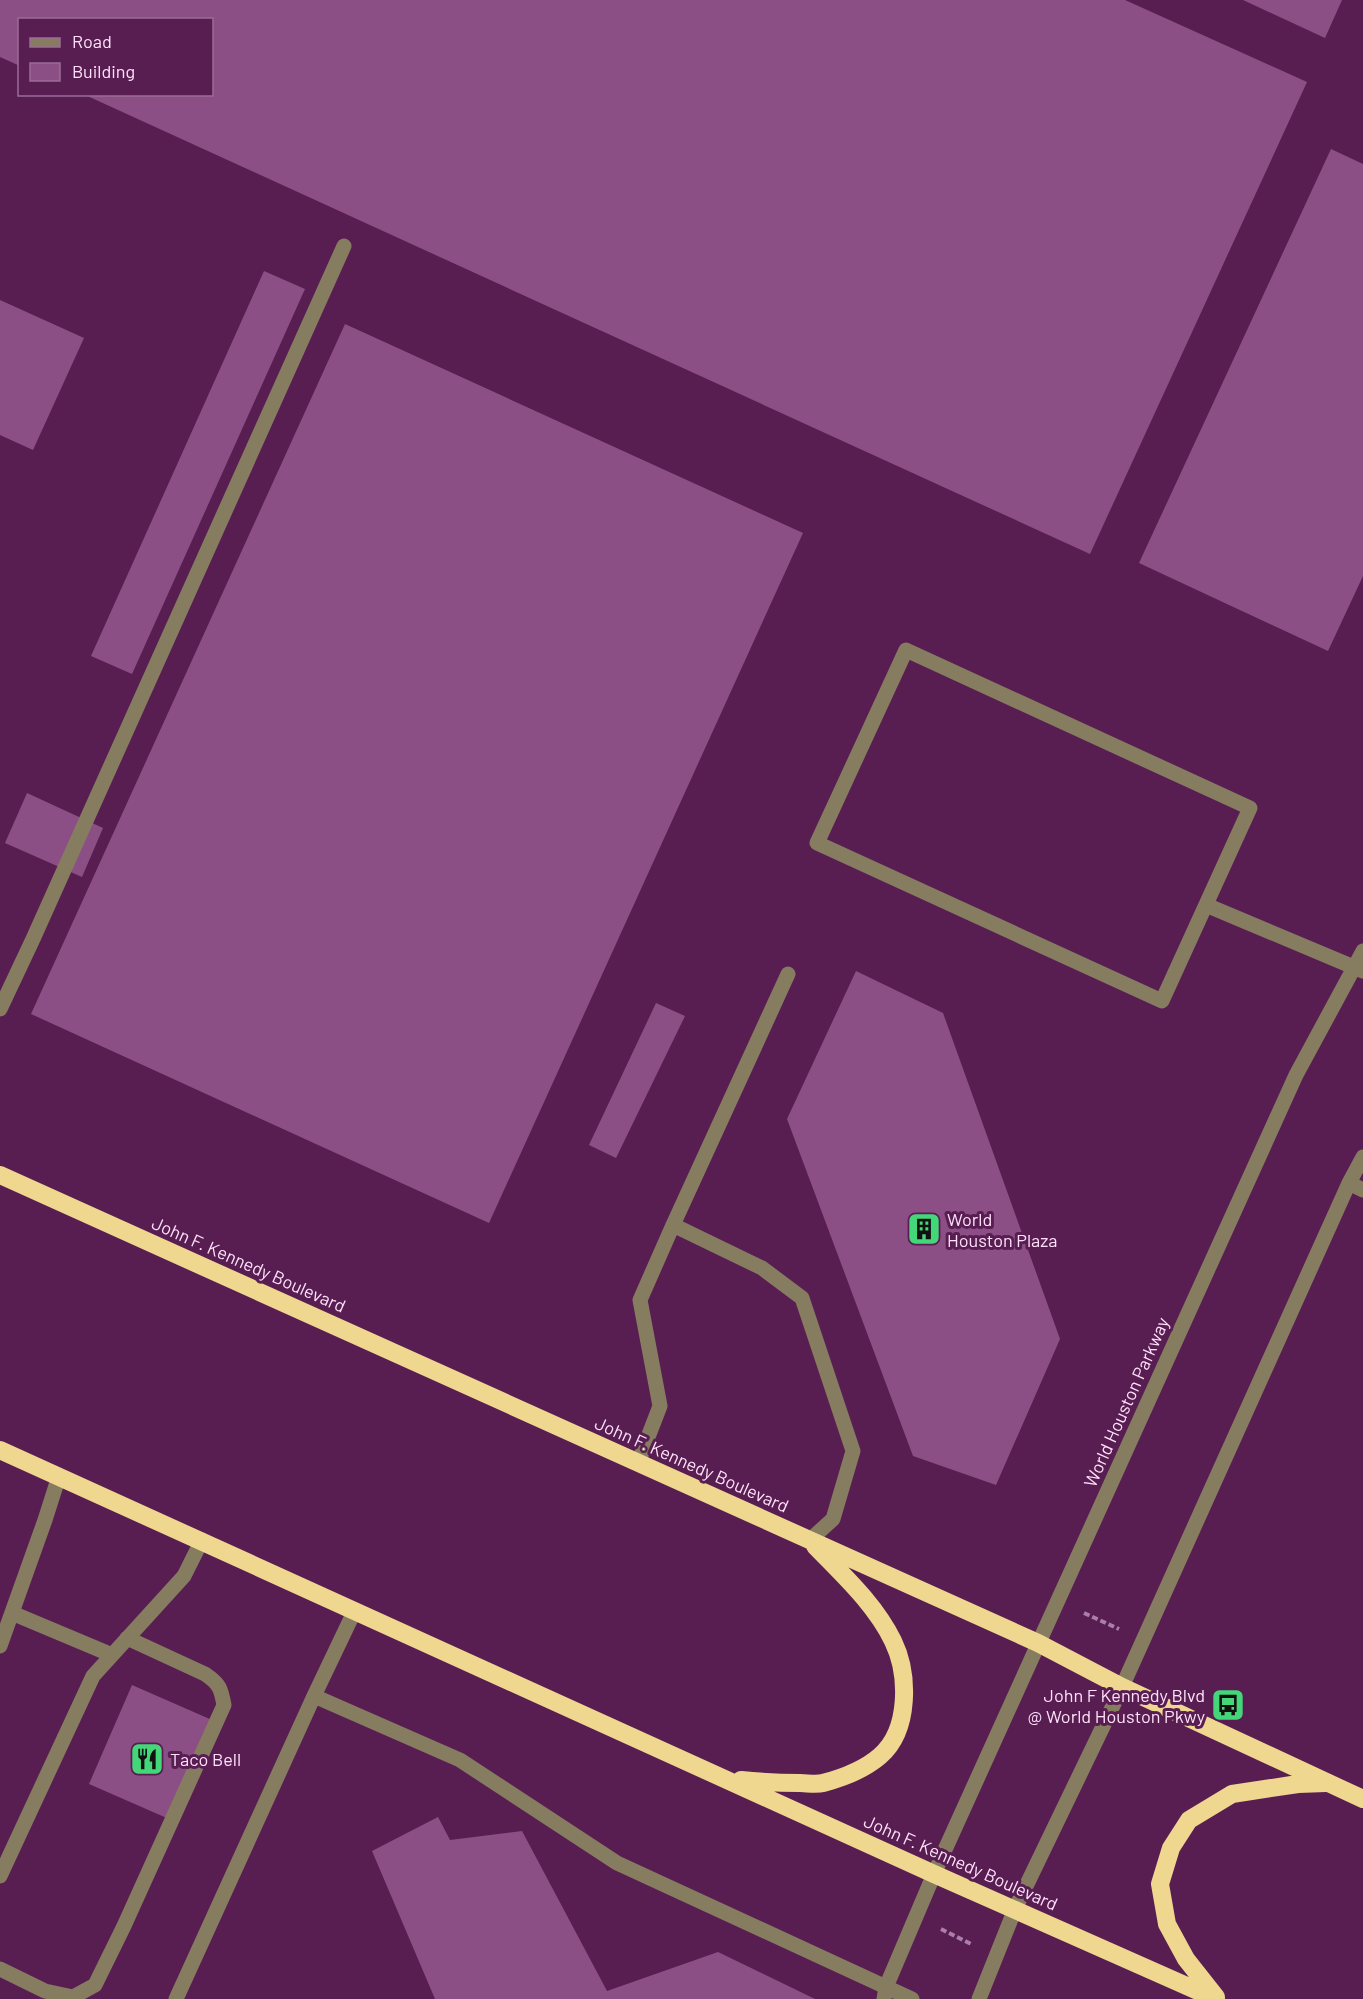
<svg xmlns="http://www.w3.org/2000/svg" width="1363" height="1999" viewBox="0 0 1363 1999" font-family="Barlow,sans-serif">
<rect width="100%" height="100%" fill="#581e52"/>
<!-- building -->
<path fill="#8c4f85" d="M0 0H1125L1307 82 1090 554 83 94H212V20H20V66L0 57Z
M1243 0H1342L1325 38Z
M1331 149 1363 164V576L1328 651 1139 563Z
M264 271 305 289 132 674 91 656Z
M0 300 84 338 33 450 0 435Z
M345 324 803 533 489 1223 31 1014Z
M27 793 103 828 82 877 5 843Z
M856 971 943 1013 1060 1339 996 1485 913 1456 787 1119Z
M656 1003 685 1016 616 1158 589 1145Z
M132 1685 212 1720 169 1819 89 1784Z
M438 1817 450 1840 522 1831 607 1991 718 1952 815 1999H435L372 1851Z"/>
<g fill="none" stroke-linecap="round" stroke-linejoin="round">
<!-- path -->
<path stroke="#ab7fa5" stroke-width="4" stroke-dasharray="6 3" stroke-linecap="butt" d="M1084 1613 1119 1629
M941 1929 973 1945"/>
<!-- minor -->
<path stroke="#867c60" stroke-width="15" d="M906 650 1250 808 1162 1001 817 843Z
M1206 905 1363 971
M788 974 673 1225 762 1268 802 1298 853 1451 833 1519 810 1540
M0 1009 33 939 344 246
M1349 1183 1363 1190
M638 1463 660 1406 640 1300 673 1225
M12 1613 112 1655
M0 1646 45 1520 59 1476
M314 1696 460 1760 617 1863 912 1999
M0 1876 93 1676 184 1576 202 1540
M0 1969 45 1991 73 1997 95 1985 124 1926 224 1705C221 1689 220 1684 205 1674L127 1638
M176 1999 314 1696 355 1610
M884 1999 886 1987 934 1874 1296 1075 1363 951
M979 1999 1015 1909 1122 1687 1349 1183 1363 1157"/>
<!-- highway -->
<path stroke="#efd790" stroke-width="18" d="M0 1175 1038 1643 1122 1687 1363 1799
M0 1450 934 1874 1216 1999
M741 1780C761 1782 780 1783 800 1783 807 1783 816 1785 823 1783 842 1778 865 1769 880 1756 910 1730 909 1674 893 1641 875 1604 843 1575 815 1546
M1216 1997 1186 1959 1167 1924 1160 1884 1171 1848 1189 1820 1232 1794 1298 1784 1326 1783"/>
</g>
<!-- icons -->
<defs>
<symbol id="building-square" viewBox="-11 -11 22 22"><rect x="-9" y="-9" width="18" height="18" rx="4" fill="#44d77a" stroke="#581e52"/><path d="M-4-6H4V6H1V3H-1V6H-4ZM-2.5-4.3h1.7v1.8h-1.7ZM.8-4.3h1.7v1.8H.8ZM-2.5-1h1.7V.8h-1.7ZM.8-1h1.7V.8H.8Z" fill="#111"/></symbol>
<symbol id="bus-square" viewBox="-11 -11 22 22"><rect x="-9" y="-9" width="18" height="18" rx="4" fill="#44d77a" stroke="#581e52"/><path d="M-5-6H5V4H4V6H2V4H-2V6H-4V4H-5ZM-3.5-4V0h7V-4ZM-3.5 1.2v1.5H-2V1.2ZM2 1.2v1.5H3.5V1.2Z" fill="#111"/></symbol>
<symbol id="restaurant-square" viewBox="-11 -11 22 22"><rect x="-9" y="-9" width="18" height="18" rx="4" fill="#44d77a" stroke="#581e52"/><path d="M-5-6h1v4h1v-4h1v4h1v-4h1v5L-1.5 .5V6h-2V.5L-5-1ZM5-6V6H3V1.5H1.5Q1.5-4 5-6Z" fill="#111"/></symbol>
</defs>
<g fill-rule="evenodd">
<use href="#building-square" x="905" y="1210" width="38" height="38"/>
<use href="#bus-square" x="1209" y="1686" width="38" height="38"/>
<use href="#restaurant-square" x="128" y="1740" width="38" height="38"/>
</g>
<g text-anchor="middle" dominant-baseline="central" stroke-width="6" stroke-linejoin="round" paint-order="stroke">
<!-- poi labels -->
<g font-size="18" fill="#ffe2fa" stroke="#581e52" text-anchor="start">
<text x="947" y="1219">World<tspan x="947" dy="21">Houston Plaza</tspan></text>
<text x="1205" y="1695" text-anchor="end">John F Kennedy Blvd<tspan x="1205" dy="21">@ World Houston Pkwy</tspan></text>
<text x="170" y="1759">Taco Bell</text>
</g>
<!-- street labels -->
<g font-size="18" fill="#ffe2fa" stroke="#581e52">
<text transform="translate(249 1264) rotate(24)">John F. Kennedy Boulevard</text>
<text transform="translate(1126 1402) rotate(-66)">World Houston Parkway</text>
<text transform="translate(692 1464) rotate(24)">John F. Kennedy Boulevard</text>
<text transform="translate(961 1862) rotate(24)">John F. Kennedy Boulevard</text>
</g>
</g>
<!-- legend -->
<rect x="18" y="18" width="195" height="78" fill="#581e52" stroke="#9b6c95" stroke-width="1.5"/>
<rect x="30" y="38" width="30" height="9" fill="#867c60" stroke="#9b6c95" stroke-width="1.5"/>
<text x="72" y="48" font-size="18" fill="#ffe2fa">Road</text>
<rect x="30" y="63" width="30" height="18" fill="#8c4f85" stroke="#9b6c95" stroke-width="1.5"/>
<text x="72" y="78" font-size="18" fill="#ffe2fa">Building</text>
</svg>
